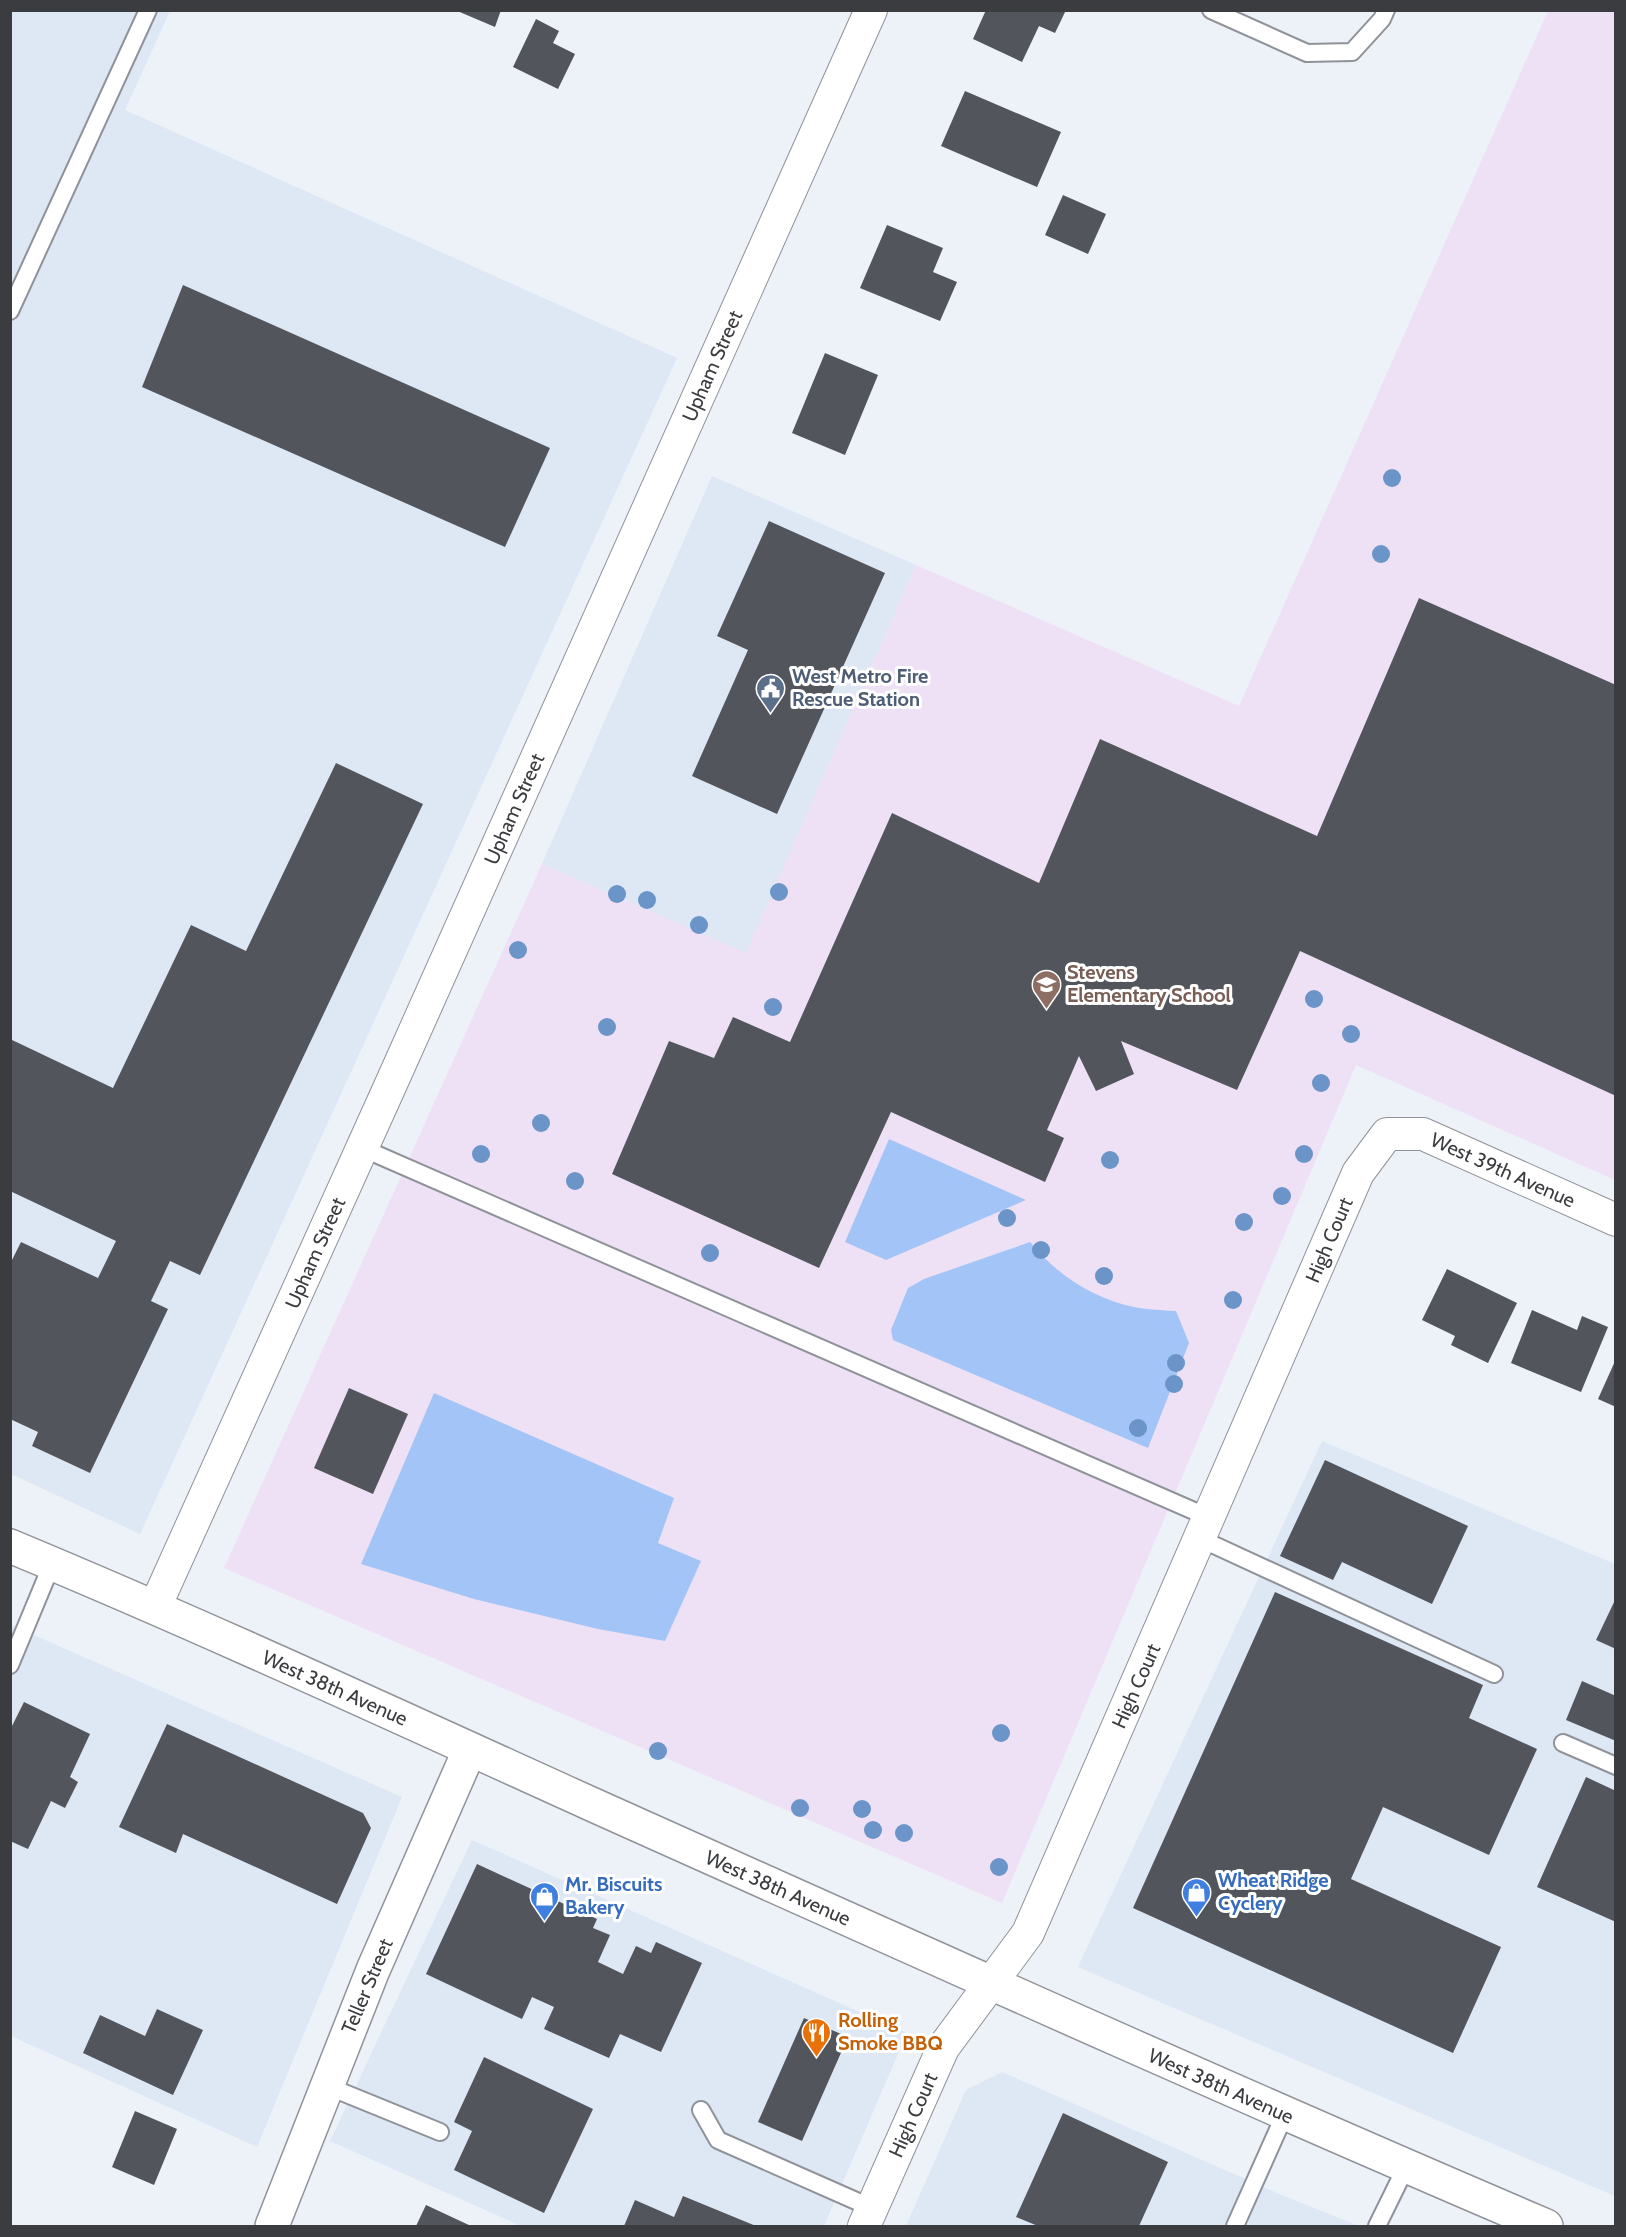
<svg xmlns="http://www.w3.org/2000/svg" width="1626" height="2237" viewBox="0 0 1626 2237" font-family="Cabin,sans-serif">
<rect width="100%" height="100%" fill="#edf1f8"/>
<!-- built -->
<path fill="#dee7f4" d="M11 11H170L125 110 677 358 140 1534 11 1474Z
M712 476 916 565 746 954 542 864Z
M1322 1441 1615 1564V2196L1078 1967Z
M11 1625 402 1797 257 2147 11 2036Z
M472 1840 907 2033 824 2226H521L330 2141Z
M1002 2072 1284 2196 1359 2226H906L966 2090Z"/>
<!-- education -->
<path fill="#eee1f5" d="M1548 11H1615V1180L1356 1065 1002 1903 224 1568 542 864 746 953 916 565 1239 706Z"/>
<!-- green -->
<path fill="#a2c4f7" d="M889 1139 1026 1200 886 1260 845 1242Z
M1030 1242C1057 1275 1092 1298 1134 1307 1147 1310 1162 1310 1176 1311L1189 1343 1148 1448 893 1340 891 1330 908 1288 924 1279Z
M434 1393 674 1498 658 1543 701 1561 665 1641 598 1629 474 1599 361 1564Z"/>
<!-- building -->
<path fill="#52565c" d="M455 10H501L495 27Z
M986 10H1066L1055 33 1039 26 1022 62 973 39Z
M536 19 559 31 553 43 575 54 558 89 513 67Z
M965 91 1061 132 1037 187 941 146Z
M1063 195 1106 214 1088 254 1045 235Z
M887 225 943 248 933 272 957 282 940 321 860 288Z
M183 285 550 448 505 547 142 387Z
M825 353 878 375 845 455 792 433Z
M769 521 885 573 777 814 692 776 748 650 717 636Z
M1419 598 1616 685V1096L1300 951 1237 1090 1121 1041 1134 1074 1096 1091 1079 1056 1047 1130 1064 1138 1045 1182 891 1112 819 1268 612 1174 669 1041 714 1058 733 1017 790 1042 892 813 1039 883 1100 739 1317 836Z
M336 763 423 804 200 1275 170 1261 151 1301 168 1309 90 1473 32 1446 38 1432 10 1419V1264L21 1242 98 1278 116 1241 10 1191V1039L113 1088 191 925 246 951Z
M1447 1269 1517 1303 1488 1363 1451 1345 1455 1336 1422 1320Z
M1532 1310 1577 1330 1582 1316 1608 1327 1581 1392 1511 1363Z
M1616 1359V1407L1598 1399Z
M349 1388 408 1414 373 1494 314 1468Z
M1325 1460 1468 1526 1432 1604 1342 1562 1333 1580 1280 1556Z
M1275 1592 1483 1685 1469 1718 1537 1749 1489 1855 1383 1807 1351 1879 1501 1947 1453 2053 1133 1908Z
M1616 1598V1649L1596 1640Z
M1582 1681 1616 1696V1741L1566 1720Z
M24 1702 90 1734 70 1777 78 1782 65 1808 51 1801 28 1849 10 1841V1730Z
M167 1724 363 1813 371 1828 337 1904 183 1834 176 1853 119 1827Z
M1586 1777 1616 1791V1922L1537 1887Z
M477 1864 597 1919 593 1928 610 1935 598 1962 623 1974 636 1946 651 1953 656 1942 702 1963 661 2052 620 2034 609 2058 544 2029 554 2007 532 1997 522 2019 426 1974Z
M157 2009 203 2030 173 2095 83 2053 100 2015 145 2036Z
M804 2018 848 2037 802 2141 758 2122Z
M484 2057 593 2109 544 2213 454 2170 472 2131 454 2122Z
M135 2111 177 2129 154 2185 112 2167Z
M1063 2113 1168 2162 1139 2226H1038L1016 2217Z
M683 2196 756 2226H624L635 2200 674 2217Z
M426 2205 471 2226H416Z"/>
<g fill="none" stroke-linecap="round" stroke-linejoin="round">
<defs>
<path id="lane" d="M1211 10 1307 53 1352 52 1382 19 1386 10
M10 311 148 10
M362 1148 1210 1518
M1201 1539 1494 1674
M10 1665 52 1564
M1563 1743 1616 1766
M327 2086 440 2132
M701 2110 718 2140 872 2208
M1235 2226 1285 2114
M1377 2226 1406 2167"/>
<path id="street" d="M155 1607 391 1084 871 10
M864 2226 943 2048 1028 1933 1358 1173 1387 1134H1423L1616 1220"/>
<path id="secondary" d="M10 1546C205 1627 397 1716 589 1803 908 1946 1225 2089 1546 2226
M272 2226 373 1970 470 1749"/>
</defs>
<!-- lane casing -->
<use href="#lane" stroke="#8f9399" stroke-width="20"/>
<!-- street casing -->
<use href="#street" stroke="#8f9399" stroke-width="34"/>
<!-- secondary casing -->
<use href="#secondary" stroke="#8f9399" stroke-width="36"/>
<!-- lane -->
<use href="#lane" stroke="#fff" stroke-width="16"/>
<!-- street -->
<use href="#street" stroke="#fff" stroke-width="32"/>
<!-- secondary -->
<use href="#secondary" stroke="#fff" stroke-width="33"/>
</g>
<!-- trees -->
<g fill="#6b94c8">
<circle cx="1392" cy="478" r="9"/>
<circle cx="1381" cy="554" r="9"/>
<circle cx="779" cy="892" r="9"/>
<circle cx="617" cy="894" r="9"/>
<circle cx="647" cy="900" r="9"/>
<circle cx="699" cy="925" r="9"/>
<circle cx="518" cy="950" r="9"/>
<circle cx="1314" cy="999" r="9"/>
<circle cx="773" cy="1007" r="9"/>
<circle cx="607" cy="1027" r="9"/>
<circle cx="1351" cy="1034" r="9"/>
<circle cx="1321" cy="1083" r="9"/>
<circle cx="541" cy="1123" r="9"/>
<circle cx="481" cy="1154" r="9"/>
<circle cx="1304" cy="1154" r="9"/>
<circle cx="1110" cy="1160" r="9"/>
<circle cx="575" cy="1181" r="9"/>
<circle cx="1282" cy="1196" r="9"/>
<circle cx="1007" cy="1218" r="9"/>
<circle cx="1244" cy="1222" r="9"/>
<circle cx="1041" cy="1250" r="9"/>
<circle cx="710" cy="1253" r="9"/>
<circle cx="1104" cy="1276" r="9"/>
<circle cx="1233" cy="1300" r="9"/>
<circle cx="1176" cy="1363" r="9"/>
<circle cx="1174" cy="1384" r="9"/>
<circle cx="1138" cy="1428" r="9"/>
<circle cx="1001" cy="1733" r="9"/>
<circle cx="658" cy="1751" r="9"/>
<circle cx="800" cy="1808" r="9"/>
<circle cx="862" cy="1809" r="9"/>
<circle cx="873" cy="1830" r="9"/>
<circle cx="904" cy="1833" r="9"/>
<circle cx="999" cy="1867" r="9"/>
</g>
<!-- icons -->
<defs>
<symbol id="civic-pin" viewBox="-11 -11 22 30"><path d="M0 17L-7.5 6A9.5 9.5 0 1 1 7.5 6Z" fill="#5c6f8a" stroke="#fff"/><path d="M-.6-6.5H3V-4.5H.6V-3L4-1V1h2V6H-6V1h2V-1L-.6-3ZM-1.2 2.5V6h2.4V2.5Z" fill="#fff"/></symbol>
<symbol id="school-pin" viewBox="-11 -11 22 30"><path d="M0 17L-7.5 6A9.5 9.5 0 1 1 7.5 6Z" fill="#8d6e63" stroke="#fff"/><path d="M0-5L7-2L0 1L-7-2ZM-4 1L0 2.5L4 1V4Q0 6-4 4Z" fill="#fff"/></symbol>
<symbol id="shop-pin" viewBox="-11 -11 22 30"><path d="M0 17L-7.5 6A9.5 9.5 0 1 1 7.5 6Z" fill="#3f7fe0" stroke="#fff"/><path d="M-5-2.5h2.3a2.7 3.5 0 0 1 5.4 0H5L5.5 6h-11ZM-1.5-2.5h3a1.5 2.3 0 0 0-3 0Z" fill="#fff"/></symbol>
<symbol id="restaurant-pin" viewBox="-11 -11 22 30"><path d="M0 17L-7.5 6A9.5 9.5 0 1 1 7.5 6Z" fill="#e8710a" stroke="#fff"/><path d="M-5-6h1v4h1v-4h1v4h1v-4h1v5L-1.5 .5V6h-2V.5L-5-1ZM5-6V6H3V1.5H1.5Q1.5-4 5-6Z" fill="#fff"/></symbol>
</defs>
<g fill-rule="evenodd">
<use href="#civic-pin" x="754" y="672" width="33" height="45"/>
<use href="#school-pin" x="1030" y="968" width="33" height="45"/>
<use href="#shop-pin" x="1180" y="1876" width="33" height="45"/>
<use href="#shop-pin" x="528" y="1880" width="33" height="45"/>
<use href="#restaurant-pin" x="800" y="2016" width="33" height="45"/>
</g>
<g text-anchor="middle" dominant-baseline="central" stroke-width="6" stroke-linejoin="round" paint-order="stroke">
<!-- street labels -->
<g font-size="20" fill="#3a3c3f" stroke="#fff">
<text transform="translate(712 366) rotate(-66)">Upham Street</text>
<text transform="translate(514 809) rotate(-66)">Upham Street</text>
<text transform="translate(1503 1170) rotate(24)">West 39th Avenue</text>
<text transform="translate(1329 1240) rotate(-67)">High Court</text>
<text transform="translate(315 1253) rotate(-66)">Upham Street</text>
<text transform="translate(1136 1686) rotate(-66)">High Court</text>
<text transform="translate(335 1688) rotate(24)">West 38th Avenue</text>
<text transform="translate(778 1888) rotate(24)">West 38th Avenue</text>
<text transform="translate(367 1986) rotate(-67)">Teller Street</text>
<text transform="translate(1221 2086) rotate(24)">West 38th Avenue</text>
<text transform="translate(913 2115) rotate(-66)">High Court</text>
</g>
<!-- service labels -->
<g font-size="20" font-weight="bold" fill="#4e5e75" stroke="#fff" text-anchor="start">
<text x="792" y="676">West Metro Fire<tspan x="792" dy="23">Rescue Station</tspan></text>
</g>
<!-- education labels -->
<g font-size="20" font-weight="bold" fill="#785e54" stroke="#fff" text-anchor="start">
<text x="1067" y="972">Stevens<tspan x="1067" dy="23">Elementary School</tspan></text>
</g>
<!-- shop labels -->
<g font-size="20" font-weight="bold" fill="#366cbe" stroke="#fff" text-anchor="start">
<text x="1218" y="1880">Wheat Ridge<tspan x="1218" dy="23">Cyclery</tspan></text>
<text x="565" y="1884">Mr. Biscuits<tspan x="565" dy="23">Bakery</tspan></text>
</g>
<!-- food labels -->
<g font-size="20" font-weight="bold" fill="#c56008" stroke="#fff" text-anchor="start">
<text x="838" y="2020">Rolling<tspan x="838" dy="23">Smoke BBQ</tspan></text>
</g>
</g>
<!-- border -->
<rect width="1626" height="2237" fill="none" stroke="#3a3c3f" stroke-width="24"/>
</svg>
